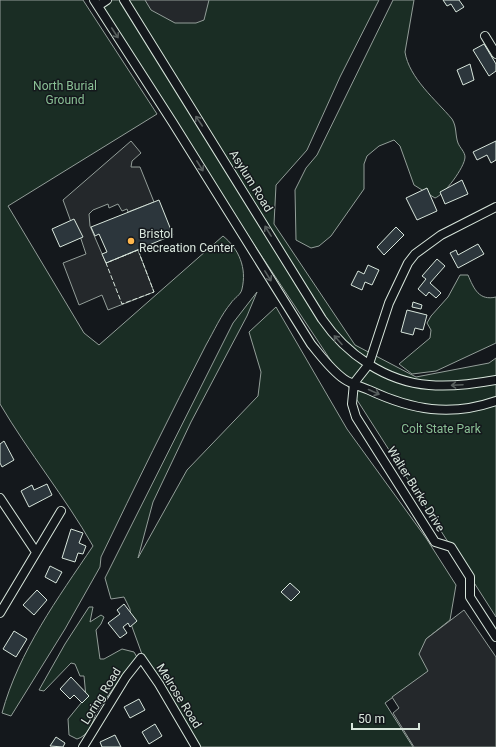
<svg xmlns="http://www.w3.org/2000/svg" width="496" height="747" viewBox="0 0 496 747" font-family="Roboto,sans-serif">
<rect width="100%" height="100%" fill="#14181c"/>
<!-- green -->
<path fill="#1a2d24" stroke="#939e99" d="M0 0H83L157 114 8 206 84 333 99 345 223 236C239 249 247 268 242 289 241 295 234 298 231 303 221 315 214 331 206 345 170 415 135 486 101 557L100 567 65 629 11 716 2 713C19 651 58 598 93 546 65 497 29 453 0 404Z
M92 0H379L340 77 307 150 276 185 274 224 355 345 416 377 489 363 496 358V617L359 403Z
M393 0H414L405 52C409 78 436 100 452 119 457 127 455 135 458 143 460 148 465 152 465 157 465 167 444 195 435 198L414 185 400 146 394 140 379 146 367 156 364 164V189L331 236 319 246 311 248 296 240 295 190 306 168 317 155Z
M460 275H468C474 289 479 301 496 297V343L436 371 412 374 399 364 430 338 431 330 427 323 431 316 448 297Z
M257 292 247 316 191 422 153 502 138 558 187 470 258 396 261 372 249 332 276 307 347 429 426 538 456 585 450 620 426 639 429 671 385 703 413 747H201L143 657 131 624 130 609 124 597 111 599 105 578 233 323Z
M89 607H93L90 622 101 615 104 617 101 624 96 630 100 659H104L122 649 134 652 138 659 126 670 96 713C93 723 88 736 77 739L69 735 68 719 86 697 84 676H80L75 664 71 663 44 691 39 690 65 644Z"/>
<!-- parking -->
<path fill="#24282b" stroke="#939e99" d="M145 0H209L204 20 196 23H175L151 10Z
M131 141 141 153 132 161 131 167H140L154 202 128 212 127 209 122 211 118 204 109 208 108 204 93 210 89 214 90 226 106 263 138 250 154 292 108 310 102 295 79 305 63 263 86 254 75 221 71 222 63 200Z
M464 610 496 657V747H414L393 713 399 708 392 697 428 671 419 654 426 639Z"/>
<!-- building -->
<path fill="#2c363c" stroke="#d8e6dc" d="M443 0H459L464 7 456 12 451 4 447 6Z
M484 44 496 64V71L489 76 473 50Z
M470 64 474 80 463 85 457 70Z
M496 141V160L491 163 487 155 477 160 473 152Z
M462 180 468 194 445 204 440 192Z
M427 188 437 211 417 220 406 198Z
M159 200 173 235 106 263 102 254 107 252 99 234 95 236 91 227Z
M74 219 83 237 60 247 52 229Z
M396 227 404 235 384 255 377 247Z
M478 244 484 254 458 268 450 253 456 250 458 255Z
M437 259 445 266 430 283 441 293 436 298 429 292 426 296 418 289 426 279 422 276Z
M368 265 379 270 372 285 365 282 362 290 351 285 358 271 364 274Z
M413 302 422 305 421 309 412 307Z
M407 310 427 315 423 330 415 328 413 335 401 332Z
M4 441 14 460 2 467 0 463V444Z
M47 484 52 495 29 507 21 491 32 485 34 490Z
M71 529 83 533 79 543 86 546 83 554 78 553 75 562 62 558Z
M50 566 62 572 56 583 45 577Z
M290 583 300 592 291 601 281 592Z
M37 590 47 600 34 615 23 605Z
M124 604 137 621 130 627 128 623 123 627 127 633 120 638 108 623 120 614 117 610Z
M14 631 27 639 16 657 3 649Z
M71 677 89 696 82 703 74 695 70 699 60 689Z
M139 699 145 710 130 718 124 707Z
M155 724 162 736 149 744 142 732Z
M115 735 121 747H102L100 742Z
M56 737 65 743 63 747 50 746Z"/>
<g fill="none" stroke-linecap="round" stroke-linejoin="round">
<defs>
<path id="street" d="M94 0 173 123 311 344C321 356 331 370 344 379 351 384 362 387 369 390 412 410 450 417 496 401
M124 0 322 319C346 354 386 382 429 385 451 387 474 384 496 380
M98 6 107 0
M485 36 496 54
M496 207 441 235 415 254 408 263 389 303 369 364 354 383 352 404 356 417 435 542 451 547 470 577V597L496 637
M0 498 36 552
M0 613 61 511
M83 747 126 677 141 658 159 684 196 747"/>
</defs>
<!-- street casing -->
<use href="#street" stroke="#d8e6dc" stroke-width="10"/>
<!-- street -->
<use href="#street" stroke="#14181c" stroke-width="8"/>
<!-- fence -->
<path stroke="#d8e6dc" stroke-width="1" stroke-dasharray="5 2" stroke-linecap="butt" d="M138 250 154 292 122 304 106 263Z"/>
</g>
<!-- one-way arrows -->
<defs><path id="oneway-shaft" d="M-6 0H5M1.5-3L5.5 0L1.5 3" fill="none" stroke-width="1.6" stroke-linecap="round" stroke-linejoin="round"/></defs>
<g stroke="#59605f">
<use href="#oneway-shaft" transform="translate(115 33) rotate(57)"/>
<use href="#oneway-shaft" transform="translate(199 121) rotate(-124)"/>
<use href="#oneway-shaft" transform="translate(200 166) rotate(58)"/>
<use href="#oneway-shaft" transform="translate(268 231) rotate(-122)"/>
<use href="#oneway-shaft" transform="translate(268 276) rotate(58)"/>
<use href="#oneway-shaft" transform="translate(338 340) rotate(-132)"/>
<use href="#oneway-shaft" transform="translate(457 385) rotate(177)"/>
<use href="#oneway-shaft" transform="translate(374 392) rotate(24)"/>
</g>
<!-- markers -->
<circle fill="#ffb74d" stroke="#14181c" stroke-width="1.5" cx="131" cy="241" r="4"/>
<g text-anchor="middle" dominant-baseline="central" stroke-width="3" stroke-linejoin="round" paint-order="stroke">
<!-- park labels -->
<g font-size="12" fill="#8ac095" stroke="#14181c">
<text x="65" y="86">North Burial<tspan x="65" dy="14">Ground</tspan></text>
<text x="441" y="429">Colt State Park</text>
</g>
<!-- street labels -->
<g font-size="12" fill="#d8e6dc" stroke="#14181c">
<text transform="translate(251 181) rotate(58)">Asylum Road</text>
<text transform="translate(416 489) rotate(58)">Walter Burke Drive</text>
<text transform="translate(101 696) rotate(-58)">Loring Road</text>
<text transform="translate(179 696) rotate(58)">Melrose Road</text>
</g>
<!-- poi labels -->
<g font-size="12" fill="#d8e6dc" stroke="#14181c" text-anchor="start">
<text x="139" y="234">Bristol<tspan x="139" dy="14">Recreation Center</tspan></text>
</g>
</g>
<!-- scale -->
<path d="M352 723v6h67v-6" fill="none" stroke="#d8e6dc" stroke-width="2"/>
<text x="358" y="723" font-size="12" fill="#d8e6dc" stroke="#14181c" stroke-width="3" paint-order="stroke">50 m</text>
</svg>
